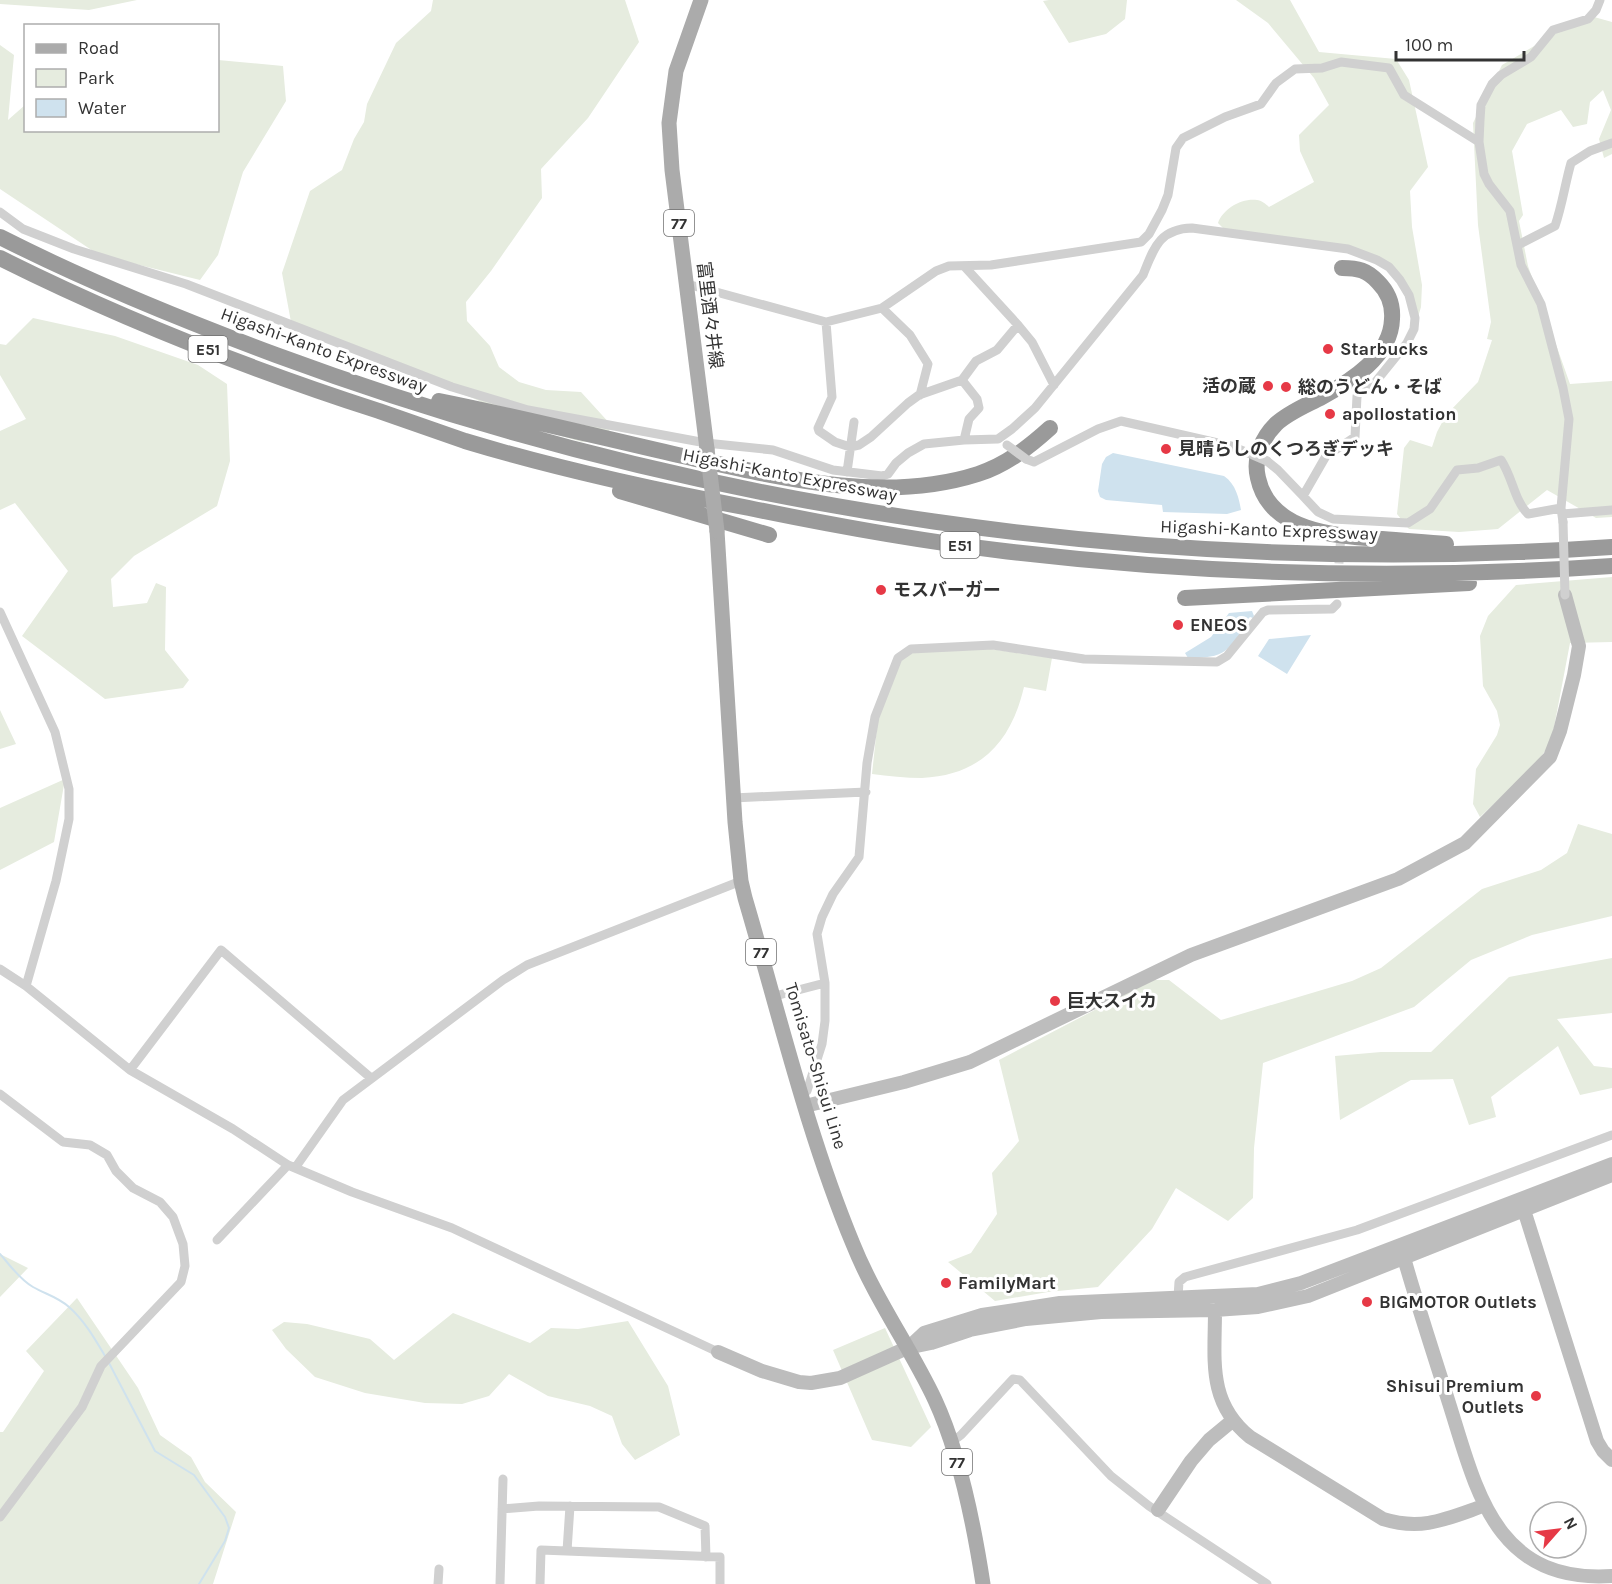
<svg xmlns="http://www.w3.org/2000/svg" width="1612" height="1584" viewBox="0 0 1612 1584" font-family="Karla,'Noto Sans JP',sans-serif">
<rect width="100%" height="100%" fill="#fff"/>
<!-- green -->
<path fill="#e6ecdf" d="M0 0H137L89 10 0 4Z
M433 0H625L639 42 588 118 541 169 542 198 491 271 466 302 467 321 490 346 499 367 519 382 546 390 581 392 612 426 603 440 582 442 541 430 475 399 363 355 291 322 282 273 310 191 342 170 354 139 364 122 367 104 396 43 431 11Z
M1049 0H1127L1125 19 1106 34 1069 43 1043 1Z
M1236 0H1290L1319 52 1396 59 1409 80 1428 167 1410 191 1412 227 1422 285 1421 307 1418 317 1412 294 1379 257 1224 229 1218 223C1223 209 1241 198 1257 200 1261 200 1266 204 1269 207L1314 182 1300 151 1299 135 1329 105 1314 78 1268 23Z
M1587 15 1612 22V154L1604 158 1599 139 1611 110 1603 90 1590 102 1587 124 1573 127 1561 110 1527 124 1512 151 1523 215 1519 221 1528 266 1570 384 1612 381V517L1596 518 1547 490 1498 529 1459 532 1409 529 1397 514 1404 448 1410 440 1432 447 1437 432 1446 415 1478 382 1492 340 1487 339 1491 322 1478 225 1473 123 1502 65Z
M0 45 14 55 8 120 25 105 26 130H218V60L283 66 286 101 243 172 218 255 200 280 99 255 0 189Z
M33 318 115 336 198 365 227 384 230 461 217 506 134 556 111 579 113 607 147 603 156 583 166 587 165 650 189 680 183 688 105 699 22 636 68 571 15 503 0 510V431L26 419 0 375V344L6 345Z
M1612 577V642L1570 643 1551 743 1534 766 1480 817 1473 804 1476 769 1497 735 1500 725 1497 711 1483 686 1480 636 1488 616 1516 585Z
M977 647 1052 658 1046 691 1024 687C1011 742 981 775 922 778 906 778 888 776 872 774L878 718 901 661 911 651Z
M0 710 16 744 0 749Z
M65 779 54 842 0 870V808Z
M1578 824 1612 834V916L1532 935 1471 960 1414 1007 1263 1063 1254 1148 1253 1198 1228 1221 1176 1188 1152 1229 1098 1287 1048 1292 995 1301 948 1262 971 1253 997 1214 992 1173 1019 1141 999 1060 1152 980H1169L1221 1020 1352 981 1381 968 1482 889 1541 870 1567 853Z
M1612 958V1013L1557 1019 1594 1066 1612 1068V1088L1580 1095 1558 1046 1491 1097 1496 1117 1469 1125 1453 1079 1411 1080 1340 1120 1335 1056 1381 1052H1431L1509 977Z
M0 1254 28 1268 0 1297Z
M77 1298 138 1388 160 1435 191 1457 205 1482 236 1512 213 1584H0V1432H3L44 1371 26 1351Z
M453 1313 530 1343 551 1328 578 1329 628 1321 668 1386 680 1435 635 1460 622 1444 612 1416 590 1406 548 1396 509 1374 489 1396 462 1404 425 1403 365 1393 315 1377 286 1349 272 1330 284 1322 307 1324 370 1339 394 1360Z
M885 1328 931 1427 911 1447 872 1440 833 1350Z"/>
<!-- water -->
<path fill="#cfe2ee" d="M1113 453 1224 476C1236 484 1239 499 1241 510L1227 514 1163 512 1162 505 1106 500 1100 497 1098 491 1102 464 1106 457Z
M1252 611 1254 616 1253 618 1250 617 1247 620 1249 622C1227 652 1226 658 1188 658L1185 653 1211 637 1229 613Z
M1311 635 1287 674 1258 656 1269 639Z"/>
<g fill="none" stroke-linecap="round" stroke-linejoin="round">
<!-- stream -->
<path stroke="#cfe2ee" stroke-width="2" d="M0 1254C10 1265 19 1279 33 1287 45 1294 58 1297 69 1307 84 1320 95 1339 105 1356
M109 1363 155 1451 194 1475 225 1517 229 1528 225 1541 199 1584"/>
<!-- street-tunnel -->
<path stroke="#d6d6d6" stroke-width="9" stroke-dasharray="9 4.5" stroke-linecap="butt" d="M1338 577 1342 520"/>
<!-- street -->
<path stroke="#d0d0d0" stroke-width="9" d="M0 212 23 229 74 249 186 284 452 387 528 410 706 443 773 450 833 470 882 476 888 474 896 463 908 453 924 444 964 440 998 439 1012 429 1035 408 1143 275C1154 248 1159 229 1192 228L1348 249 1377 260 1389 267 1400 280 1409 295 1415 318 1414 329 1407 343 1373 385 1360 392 1357 396 1355 437 1326 456 1303 496 1318 512 1333 519 1408 523 1430 509 1457 470 1478 468 1501 460C1513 478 1514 500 1528 514L1561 508
M1518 245 1555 226C1562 206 1565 184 1571 163L1590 151 1612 143
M964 266 1018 325 1032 342 1054 385
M687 284 826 322 882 308 936 271 949 266 991 265 1141 242 1149 234 1162 210 1168 195 1176 148 1183 138 1225 117 1261 104 1276 83 1295 69 1322 68 1341 62 1389 68 1404 95 1479 142
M882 308 910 335 928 364 920 395
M826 322 832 397 818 428 819 431 835 442 850 447 859 445 871 437 908 403 919 395 962 380 976 361 997 350 1018 325
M962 380 977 399 979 408 969 419 964 440
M1026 459 1034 462 1098 429 1121 421 1231 446 1253 455
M1267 461 1278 470 1303 496
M847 472 854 422
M1562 514 1612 510
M1563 522 1561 508 1569 419 1563 388 1541 304 1521 265 1510 211 1489 184 1484 174 1479 142 1480 120 1481 105 1492 84 1501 75 1531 57 1553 30 1588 19 1596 10 1600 0
M0 612 55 732 69 789V819L56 881 26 986
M733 798 866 792
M0 969 26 986 130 1070 233 1129 288 1165 352 1192 452 1228 718 1352
M775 996 825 983
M130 1070 221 950 371 1078
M0 1094 63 1142 90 1145 107 1155 116 1171 133 1188 160 1202 173 1217 183 1244 185 1266 181 1282 101 1366 82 1407 0 1517
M802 1094 807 1091 815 1066 822 1044 825 1021V983L817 934 822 917 833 894 859 857 867 763 875 717 898 658 911 649 993 645 1084 659 1217 662 1227 656 1263 612 1268 610 1332 609 1337 604
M295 1168 343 1100 503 980 527 965 741 881
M217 1240 288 1165
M1178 1297 1179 1282 1185 1277 1357 1230 1612 1135
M951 1439 957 1438 961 1435 1013 1379 1020 1380 1111 1476 1149 1506 1267 1584
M502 1509 539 1506 659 1507 705 1526 706 1557
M567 1551 570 1506
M438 1584 439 1569
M500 1584 503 1479
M540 1584 541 1550 720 1557V1584"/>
<!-- secondary -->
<path stroke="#bdbdbd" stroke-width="14" d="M805 1106 904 1082 970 1062 1191 955 1398 879 1465 843 1550 757 1560 731 1574 675 1579 646 1565 595
M1524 1210 1597 1441 1603 1451 1612 1460
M1406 1252 1404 1258C1418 1307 1434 1355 1449 1403 1476 1488 1494 1584 1612 1576
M1215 1310C1215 1360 1207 1402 1250 1437L1383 1519C1422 1531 1446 1519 1483 1506
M909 1347 924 1333 982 1315 1060 1303 1258 1294 1301 1283 1612 1164
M718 1352 762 1371 799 1382 811 1383 840 1378 907 1348 931 1343 970 1330 1026 1319 1101 1312 1215 1310 1258 1307 1308 1296 1612 1175
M1158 1510 1191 1461 1209 1440 1232 1421"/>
<!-- primary -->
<path stroke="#ababab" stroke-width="15" d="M701 0 676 71 669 123 672 170 707 449
M717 531 735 822 741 881 745 898C779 1013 807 1133 853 1244 875 1299 910 1347 935 1400 960 1454 974 1525 983 1584"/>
<!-- highway -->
<path stroke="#9a9a9a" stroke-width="16" d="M0 237C89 282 182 320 276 355 700 512 1161 578 1612 547
M0 258C122 319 249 369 379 411 408 421 436 431 465 441 558 469 654 490 749 508 831 525 913 540 996 550 1200 575 1407 580 1612 566
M1342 268C1358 268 1367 270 1378 282 1388 292 1393 305 1392 319 1391 356 1351 381 1322 397 1307 405 1289 412 1276 424 1262 438 1253 458 1258 478 1270 533 1337 536 1382 539 1403 541 1425 542 1446 544
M439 401C519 417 599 437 678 455 774 476 881 505 978 474 1006 465 1029 447 1050 428
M620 491 769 535
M1185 598 1469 583"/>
<!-- street-bridge -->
<path stroke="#d0d0d0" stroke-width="9" d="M1007 445 1026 459
M1253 455 1267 461
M1563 522 1565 595"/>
<!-- primary-bridge -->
<path stroke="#ababab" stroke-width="15" d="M707 449 717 531"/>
</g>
<!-- markers -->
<g fill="#e63946" stroke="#fff" stroke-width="2">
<circle cx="1328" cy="349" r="6"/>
<circle cx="1268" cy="386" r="6"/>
<circle cx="1286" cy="387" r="6"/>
<circle cx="1330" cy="414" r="6"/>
<circle cx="1166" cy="449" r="6"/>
<circle cx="881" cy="590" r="6"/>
<circle cx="1178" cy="625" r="6"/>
<circle cx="1055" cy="1001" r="6"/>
<circle cx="946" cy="1283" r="6"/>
<circle cx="1367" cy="1302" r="6"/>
<circle cx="1536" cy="1396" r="6"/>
</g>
<g text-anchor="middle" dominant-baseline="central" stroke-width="6" stroke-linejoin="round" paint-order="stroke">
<!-- shield labels -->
<g fill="#fff" stroke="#707070" stroke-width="1.5">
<rect x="664" y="210" width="30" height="26" rx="4.5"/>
<rect x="188.5" y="336" width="39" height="26" rx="4.5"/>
<rect x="940.5" y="532" width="39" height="26" rx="4.5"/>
<rect x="746" y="939" width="30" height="26" rx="4.5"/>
<rect x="942" y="1449" width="30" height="26" rx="4.5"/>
</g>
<g font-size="16" font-weight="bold" fill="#333">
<text x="679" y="223">77</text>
<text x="208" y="349">E51</text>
<text x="960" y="545">E51</text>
<text x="761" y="952">77</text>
<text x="957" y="1462">77</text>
</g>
<!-- street labels -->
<g font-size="18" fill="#333" stroke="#fff">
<text transform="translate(710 315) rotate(83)">富里酒々井線</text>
<text transform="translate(324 350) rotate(20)">Higashi-Kanto Expressway</text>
<text transform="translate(790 475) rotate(11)">Higashi-Kanto Expressway</text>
<text transform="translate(1269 530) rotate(2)">Higashi-Kanto Expressway</text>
<text transform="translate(816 1066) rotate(73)">Tomisato-Shisui Line</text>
</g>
<!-- poi labels -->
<g font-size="18" font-weight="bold" fill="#333" stroke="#fff" text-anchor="start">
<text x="1340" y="349">Starbucks</text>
<text x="1256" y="386" text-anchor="end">活の蔵</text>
<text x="1298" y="387">総のうどん・そば</text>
<text x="1342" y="414">apollostation</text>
<text x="1178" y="449">見晴らしのくつろぎデッキ</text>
<text x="893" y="590">モスバーガー</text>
<text x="1190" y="625">ENEOS</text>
<text x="1067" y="1001">巨大スイカ</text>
<text x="958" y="1283">FamilyMart</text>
<text x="1379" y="1302">BIGMOTOR Outlets</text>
<text x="1524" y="1386" text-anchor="end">Shisui Premium<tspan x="1524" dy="21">Outlets</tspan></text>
</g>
</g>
<!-- legend -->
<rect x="24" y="24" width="195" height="108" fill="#ffffff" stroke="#adadad" stroke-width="1.5"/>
<rect x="36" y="44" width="30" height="9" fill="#ababab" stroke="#adadad" stroke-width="1.5"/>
<text x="78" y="54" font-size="18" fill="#333333">Road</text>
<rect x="36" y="69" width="30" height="18" fill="#e6ecdf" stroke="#adadad" stroke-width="1.5"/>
<text x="78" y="84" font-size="18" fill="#333333">Park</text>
<rect x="36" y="99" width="30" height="18" fill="#cfe2ee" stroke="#adadad" stroke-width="1.5"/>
<text x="78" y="114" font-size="18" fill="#333333">Water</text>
<!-- north arrow -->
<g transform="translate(1558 1530) rotate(62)"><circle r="28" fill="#ffffff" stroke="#adadad" stroke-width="1.5"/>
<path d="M0-4.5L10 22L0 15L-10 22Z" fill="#e63946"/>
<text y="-9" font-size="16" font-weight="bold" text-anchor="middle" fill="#333333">N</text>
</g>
<!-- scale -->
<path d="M1396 51v9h128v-9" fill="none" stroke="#333333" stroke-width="3"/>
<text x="1405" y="51" font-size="18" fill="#333333" stroke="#ffffff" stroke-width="4.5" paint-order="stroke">100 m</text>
</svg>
